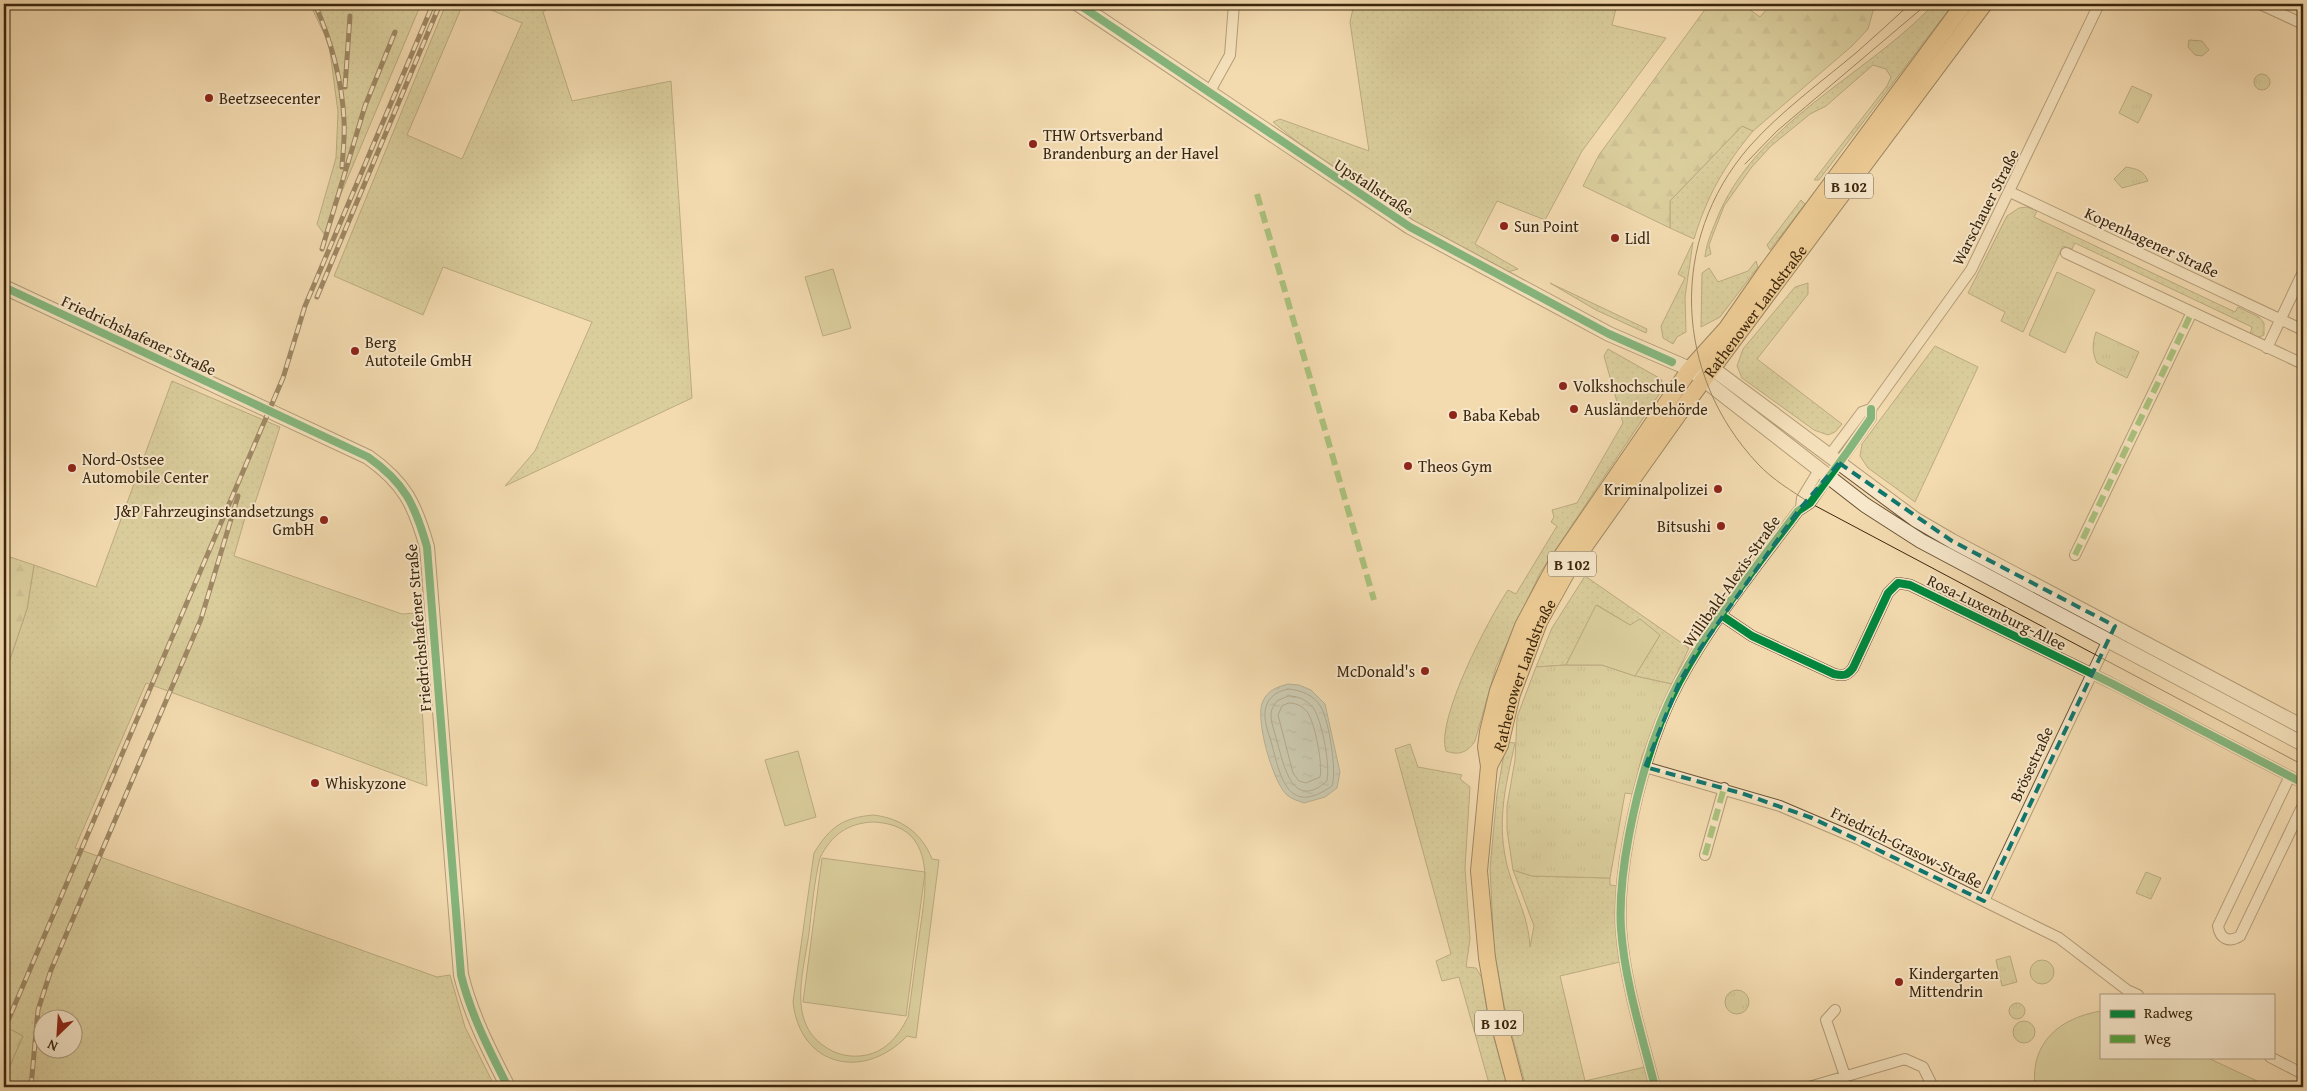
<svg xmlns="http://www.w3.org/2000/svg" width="2307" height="1091" viewBox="0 0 2307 1091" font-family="'Gentium Book Plus',serif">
<defs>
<pattern id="grass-dots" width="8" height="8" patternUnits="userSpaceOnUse" patternTransform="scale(1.25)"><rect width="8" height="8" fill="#bfbe87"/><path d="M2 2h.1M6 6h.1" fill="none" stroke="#a5a373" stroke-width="1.8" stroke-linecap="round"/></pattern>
<pattern id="forest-firs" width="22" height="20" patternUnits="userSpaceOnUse" patternTransform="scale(1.25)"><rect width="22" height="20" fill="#bfbe87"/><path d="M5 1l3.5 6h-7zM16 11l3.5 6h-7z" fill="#a5a373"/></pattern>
<pattern id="park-tufts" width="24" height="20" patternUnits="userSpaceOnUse" patternTransform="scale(1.25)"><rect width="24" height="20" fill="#bfbe87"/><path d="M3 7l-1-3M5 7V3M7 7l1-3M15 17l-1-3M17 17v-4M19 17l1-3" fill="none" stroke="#a5a373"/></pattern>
<pattern id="water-ripples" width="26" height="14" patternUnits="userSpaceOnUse" patternTransform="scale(1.25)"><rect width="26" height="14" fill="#a0b8b6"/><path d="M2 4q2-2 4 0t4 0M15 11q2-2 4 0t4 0" fill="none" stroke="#849592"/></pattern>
</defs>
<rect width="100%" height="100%" fill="#f3daaf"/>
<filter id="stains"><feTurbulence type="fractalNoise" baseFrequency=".004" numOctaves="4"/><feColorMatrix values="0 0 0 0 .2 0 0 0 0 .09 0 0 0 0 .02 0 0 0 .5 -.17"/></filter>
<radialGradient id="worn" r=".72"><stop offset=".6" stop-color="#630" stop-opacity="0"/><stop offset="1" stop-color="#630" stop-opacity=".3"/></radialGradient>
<!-- grass -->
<path fill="url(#grass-dots)" stroke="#7d724a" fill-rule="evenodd" d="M310 4H421L324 234 317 224 336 158 338 112 329 44Z
M446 4H463L407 135 462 159 522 23 477 4H554L543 12 572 101 671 81 692 398 505 486 535 451 592 322 443 267 423 315 334 276Z
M1354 4H1617L1612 25 1666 38 1582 151 1545 220 1497 201 1475 244 1518 269 1508 272 1405 217 1370 195 1372 185 1364 181 1360 188 1312 154 1273 122 1280 119 1369 151 1350 22Z
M1934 4H1953L1819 180H1814L1887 86 1891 77 1886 69 1873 65 1826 106 1810 114 1771 146 1751 168 1724 206 1709 245 1711 254 1705 257C1706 245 1711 233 1716 221 1754 123 1865 77 1934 4Z
M1742 126 1753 131C1724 166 1707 196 1694 239L1670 228V201Z
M1801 200 1805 204 1770 250 1767 245Z
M2027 207 2037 211 2034 217 2235 312 2238 307 2259 317 2264 323V335L2257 338 2250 335 2252 327 2075 243 2072 249 2063 246 2023 332 2001 321 2005 312 1968 293 2007 216 2019 208Z
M1693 242 1685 297 1686 332 1677 337 1673 344 1663 338 1661 326 1685 278 1678 274Z
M1756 261 1758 267 1720 317 1701 327 1702 273 1709 268 1718 282 1748 271Z
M1550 283 1647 329 1646 333 1596 310Z
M1808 283V294L1757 359 1842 424 1835 432 1828 435 1814 430 1742 378 1737 366 1743 349 1795 287Z
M1935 346 1978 367 1915 502 1868 468 1860 456 1862 444Z
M1608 349 1661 379 1664 387 1540 573 1496 667 1475 741C1468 752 1459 756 1446 751 1435 721 1489 618 1508 590L1516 594 1557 526 1551 522 1554 517 1552 510 1577 503 1623 423 1604 356Z
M172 381 280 427 252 512 246 514 234 556 402 614 416 613 427 786 146 683 75 848 437 977 450 975 465 1027 495 1087H4V1079L23 1036 4 1026V677L27 609 34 565 96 587ZM42 1018H72V1048H42Z
M1585 576 1689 648 1672 684 1635 676 1660 635 1630 625 1597 605 1566 665 1536 667 1552 628Z
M1506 742 1515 743C1505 789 1496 823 1508 869 1516 896 1529 919 1530 947L1534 926 1513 870 1532 876 1610 878V885L1617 886 1616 928 1620 962 1560 976 1585 1081 1645 1067 1651 1087H1526L1504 1005 1494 950 1490 868 1497 794Z
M1410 744 1418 767 1462 775 1460 779 1470 787 1465 868 1470 939 1466 967 1476 968 1482 978 1488 1018 1508 1087H1490L1459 977 1442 981 1436 961 1451 954 1395 749Z"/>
<!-- forest -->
<path fill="url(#forest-firs)" stroke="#7d724a" d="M1709 4H1742L1760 17 1771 4H1875L1868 29 1852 46 1753 131 1742 126 1670 201V228L1583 186 1599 155Z
M4 555 34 565 27 609 4 677Z
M4 1026 23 1036 4 1079Z"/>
<!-- park -->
<path fill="url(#park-tufts)" stroke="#7d724a" d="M2189 40 2202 41 2209 50 2202 56 2195 55 2188 47Z
M2254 82a8 8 0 1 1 16 0a8 8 0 1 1-16 0Z
M2132 86 2152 95 2138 123 2119 113Z
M2126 167C2137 169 2143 170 2148 181L2122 188 2114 179Z
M2096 332 2139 352 2127 378 2097 363C2092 352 2092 344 2096 332Z
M1566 665H1602L1635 676 1672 684 1642 756 1633 794 1625 793 1610 878 1532 876 1513 870 1507 830V806L1515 760 1517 717 1536 667Z
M2146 872 2161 878 2151 899 2136 893Z
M2010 956 2017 982 2002 986 1996 960Z
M1725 1002a12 12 0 1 1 24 0a12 12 0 1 1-24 0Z
M2009 1011a8 8 0 1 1 16 0a8 8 0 1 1-16 0Z"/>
<!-- garden -->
<path fill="#bfbe87" stroke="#7d724a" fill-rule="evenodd" d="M833 269 851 328 823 336 805 277Z
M2057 272 2095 290 2065 353 2029 335Z
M1596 605 1630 625 1640 619 1660 635 1635 676 1602 665H1566Z
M798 751 816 817 785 826 765 760Z
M873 815C901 818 922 833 932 859L939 860 916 1038 907 1036C864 1081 800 1067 793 1002L814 853C830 827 842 818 873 815ZM873 822C941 825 925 892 919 937 915 964 912 991 908 1017 898 1037 884 1054 860 1056 847 1057 835 1054 824 1046 787 1021 804 970 809 933 812 908 814 882 820 858 831 835 848 823 873 822Z
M822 858 925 872 906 1016 803 1002Z
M2030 972a12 12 0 1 1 24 0a12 12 0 1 1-24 0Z
M2101 1011V1057H2206L2270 1087H2035C2030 1043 2059 1018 2101 1011Z
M2013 1032a11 11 0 1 1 22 0a11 11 0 1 1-22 0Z"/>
<!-- water -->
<path fill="url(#water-ripples)" stroke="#787e72" d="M1288 684 1299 685 1311 690 1325 704 1340 772 1337 788 1325 797 1304 803C1299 801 1291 799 1287 795 1273 783 1254 717 1263 701 1268 690 1277 687 1288 684Z"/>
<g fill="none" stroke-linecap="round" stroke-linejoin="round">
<!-- shore -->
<path stroke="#6e6f61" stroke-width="1" d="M1288 689C1301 690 1314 695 1321 707 1329 721 1337 771 1332 786 1289 816 1281 780 1272 745 1269 733 1261 717 1267 704 1271 695 1279 691 1288 689Z
M1289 696C1299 696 1310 701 1315 711 1323 726 1330 765 1327 781 1294 810 1285 770 1278 745 1276 736 1271 724 1271 715 1271 709 1274 705 1277 701Z
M1289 703C1297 703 1305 707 1309 715 1315 726 1323 764 1320 777L1306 783 1299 781 1293 773 1278 715 1282 706Z"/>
<defs>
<path id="minor" d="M2260 4 2303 24
M1210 91 1230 55 1234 4
M2010 192 2303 330
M2066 253 2303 364
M2267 348 2303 272
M1829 456 1862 412 1871 409 1971 270 2099 4
M1839 463 1871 418V409
M1801 507 1802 498 1819 470
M2075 555 2192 312
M1721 615 1752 636 1834 674C1843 676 1847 676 1853 668L1888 593 1898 583 1910 585 2111 683 2303 783
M1645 767 1780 806 1860 840 2059 938 2127 990 2138 995
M2290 776 2218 926C2220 939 2229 943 2240 936L2303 805
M1705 855 1724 788
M1984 901 2107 642
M1835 1010 1826 1020 1845 1076
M2270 1057 2303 1074
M1655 1087C1642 1035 1625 983 1621 929 1619 897 1623 867 1629 835 1639 783 1654 729 1679 682 1712 621 1756 567 1798 511L1810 503 1828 477
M1809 1087 1905 1059 1923 1067 1933 1087"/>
<path id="tertiary" d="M1078 4 1410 227 1609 334 1690 369 1865 505 1921 541 2303 744
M4 287 368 457C405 483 415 505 427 547L461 975C471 1015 489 1050 508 1087
M1703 369H1713L1916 520 1952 541 2303 727"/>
<g id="primary">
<path id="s1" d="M1489 766 1500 745 1512 694 1539 622 1569 568 1687 402 1984 4"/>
<path d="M1516 1087 1496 1011 1487 958 1479 871 1489 766 1486 747 1488 732 1498 691 1523 626 1555 566 1690 369 1727 328 1768 269 1964 4"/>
</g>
</defs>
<!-- minor casing -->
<use href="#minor" stroke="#695335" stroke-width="12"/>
<!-- tertiary casing -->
<use href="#tertiary" stroke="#695335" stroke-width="16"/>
<!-- primary casing -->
<use href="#primary" stroke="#3b260c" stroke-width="18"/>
<!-- minor -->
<use href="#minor" stroke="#f7e7cb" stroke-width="10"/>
<!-- tertiary -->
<use href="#tertiary" stroke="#f7e7cb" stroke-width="14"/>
<!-- primary -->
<use href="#primary" stroke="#eabd78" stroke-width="16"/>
<!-- tram -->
<path stroke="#3b260c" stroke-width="1" d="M1910 4C1893 20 1875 36 1857 52 1820 83 1781 111 1749 147 1668 241 1674 375 1758 464 1773 480 1792 491 1810 503L2303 765
M1745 164 1777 131 1927 4"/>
<defs>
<path id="rail" d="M315 4C331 41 342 80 344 120 345 136 343 152 342 167
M345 87 350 16
M322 249 365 106 395 32
M317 297 440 4
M4 1030 283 378 305 306 433 4
M31 1087 38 1010 51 970 201 619 238 496"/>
</defs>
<!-- rail casing -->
<use href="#rail" stroke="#3b260c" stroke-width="5"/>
<!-- rail -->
<use href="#rail" stroke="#f7e7cb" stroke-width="3" stroke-dasharray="9" stroke-linecap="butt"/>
<!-- quiet -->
<path stroke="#54a33e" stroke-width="6" stroke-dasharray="12 6" stroke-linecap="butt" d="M1257 194 1374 600
M2075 555 2192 312
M1705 855 1724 788"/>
<defs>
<path id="cycleway" d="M1078 4 1410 227 1609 334 1672 362
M4 287 368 457C405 483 415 505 427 547L461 975C471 1015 489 1050 508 1087
M1721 615 1752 636 1834 674C1843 676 1847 676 1853 668L1888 593 1898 583 1910 585 2111 683 2303 783
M1655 1087C1642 1035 1625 983 1621 929 1619 897 1623 867 1629 835 1639 783 1654 729 1679 682 1712 621 1756 567 1798 511L1810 503 1848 451 1871 418V409"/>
</defs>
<!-- cycleway casing -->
<use href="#cycleway" stroke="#f7e7cb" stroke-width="11"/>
<!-- cycleway -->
<use href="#cycleway" stroke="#00873e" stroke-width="8"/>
</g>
<!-- marked area -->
<path d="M0 0H2307V1091H0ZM1839 463 1952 541 2115 626 1984 901 1812 818 1741 793 1645 767 1679 683 1694 657 1798 511Z" fill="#f3daaf" fill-opacity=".55" fill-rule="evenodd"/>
<path fill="none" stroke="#0f766e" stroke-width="4" stroke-dasharray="10 6" stroke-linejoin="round" d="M1839 463 1952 541 2115 626 1984 901 1812 818 1741 793 1645 767 1679 683 1694 657 1798 511Z"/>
<!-- markers -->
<g fill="#8f2418" stroke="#f7e7cb" stroke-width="2">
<circle cx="209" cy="98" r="5"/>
<circle cx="1033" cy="144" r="5"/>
<circle cx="1504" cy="226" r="5"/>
<circle cx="1615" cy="238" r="5"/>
<circle cx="355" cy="351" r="5"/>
<circle cx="1563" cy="386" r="5"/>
<circle cx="1574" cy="409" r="5"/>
<circle cx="1453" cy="415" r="5"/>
<circle cx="1408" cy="466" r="5"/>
<circle cx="72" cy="468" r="5"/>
<circle cx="1718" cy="489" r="5"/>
<circle cx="324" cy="520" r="5"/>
<circle cx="1721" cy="526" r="5"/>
<circle cx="1425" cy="671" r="5"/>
<circle cx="315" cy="783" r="5"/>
<circle cx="1899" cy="982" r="5"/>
</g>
<g text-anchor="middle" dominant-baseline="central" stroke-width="4" stroke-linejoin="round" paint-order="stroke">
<!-- shield labels -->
<g fill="#f7e7cb" stroke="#736045" stroke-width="1">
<rect x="1825" y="173.5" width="48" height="25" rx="4"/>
<rect x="1548" y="551.5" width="48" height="25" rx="4"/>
<rect x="1475" y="1010.5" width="48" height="25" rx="4"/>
</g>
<g font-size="15" font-weight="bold" fill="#3b260c">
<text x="1849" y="186">B 102</text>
<text x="1572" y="564">B 102</text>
<text x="1499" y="1023">B 102</text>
</g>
<!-- poi labels -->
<g font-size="16" fill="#3b260c" stroke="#f7e7cb" text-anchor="start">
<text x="219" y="98">Beetzseecenter</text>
<text x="1043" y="135">THW Ortsverband<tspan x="1043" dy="18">Brandenburg an der Havel</tspan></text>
<text x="1514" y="226">Sun Point</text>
<text x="1625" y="238">Lidl</text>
<text x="365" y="342">Berg<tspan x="365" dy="18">Autoteile GmbH</tspan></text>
<text x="1573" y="386">Volkshochschule</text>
<text x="1584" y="409">Ausländerbehörde</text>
<text x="1463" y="415">Baba Kebab</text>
<text x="82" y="459">Nord-Ostsee<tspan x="82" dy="18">Automobile Center</tspan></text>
<text x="1418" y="466">Theos Gym</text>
<text x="1708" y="489" text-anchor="end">Kriminalpolizei</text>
<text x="314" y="511" text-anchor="end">J&amp;P Fahrzeuginstandsetzungs<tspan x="314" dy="18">GmbH</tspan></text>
<text x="1711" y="526" text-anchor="end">Bitsushi</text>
<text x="1415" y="671" text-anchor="end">McDonald's</text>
<text x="325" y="783">Whiskyzone</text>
<text x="1909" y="973">Kindergarten<tspan x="1909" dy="18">Mittendrin</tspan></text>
</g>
<!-- street labels -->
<g font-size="16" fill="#3b260c" stroke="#f7e7cb">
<text transform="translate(1374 187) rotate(33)">Upstallstraße</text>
<text transform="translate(1985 207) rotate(-63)">Warschauer Straße</text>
<text transform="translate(2152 242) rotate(25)">Kopenhagener Straße</text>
<text stroke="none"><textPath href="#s1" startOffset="532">Rathenower Landstraße</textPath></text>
<text transform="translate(139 335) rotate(25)">Friedrichshafener Straße</text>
<text transform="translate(1731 581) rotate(-55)">Willibald-Alexis-Straße</text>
<text transform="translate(1997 612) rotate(26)">Rosa-Luxemburg-Allee</text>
<text transform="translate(418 628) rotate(-95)">Friedrichshafener Straße</text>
<text stroke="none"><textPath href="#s1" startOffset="98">Rathenower Landstraße</textPath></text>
<text transform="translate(2031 764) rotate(-65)">Brösestraße</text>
<text transform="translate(1907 847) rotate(26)">Friedrich-Grasow-Straße</text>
</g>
</g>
<!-- margin -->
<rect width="2307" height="1091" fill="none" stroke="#f3daaf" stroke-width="20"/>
<rect x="5" y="5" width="2297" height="1081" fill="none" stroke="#3b260c" stroke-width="2.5"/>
<rect x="10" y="10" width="2287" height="1071" fill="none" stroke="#3b260c"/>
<!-- legend -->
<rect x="2100" y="994" width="175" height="65" fill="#f7e7cb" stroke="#ac9a7f"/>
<rect x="2110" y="1010" width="25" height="8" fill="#00873e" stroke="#ac9a7f"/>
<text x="2144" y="1018" font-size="15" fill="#3b260c">Radweg</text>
<rect x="2110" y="1035" width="25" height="8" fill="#54a33e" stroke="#ac9a7f"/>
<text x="2144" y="1044" font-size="15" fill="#3b260c">Weg</text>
<!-- north arrow -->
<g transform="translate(58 1034) rotate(205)"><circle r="24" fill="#f7e7cb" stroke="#ac9a7f"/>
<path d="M0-4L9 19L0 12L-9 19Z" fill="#8f2418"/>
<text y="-8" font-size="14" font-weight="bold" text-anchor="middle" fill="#3b260c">N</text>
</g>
<rect width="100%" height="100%" filter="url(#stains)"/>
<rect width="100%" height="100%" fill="url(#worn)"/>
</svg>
